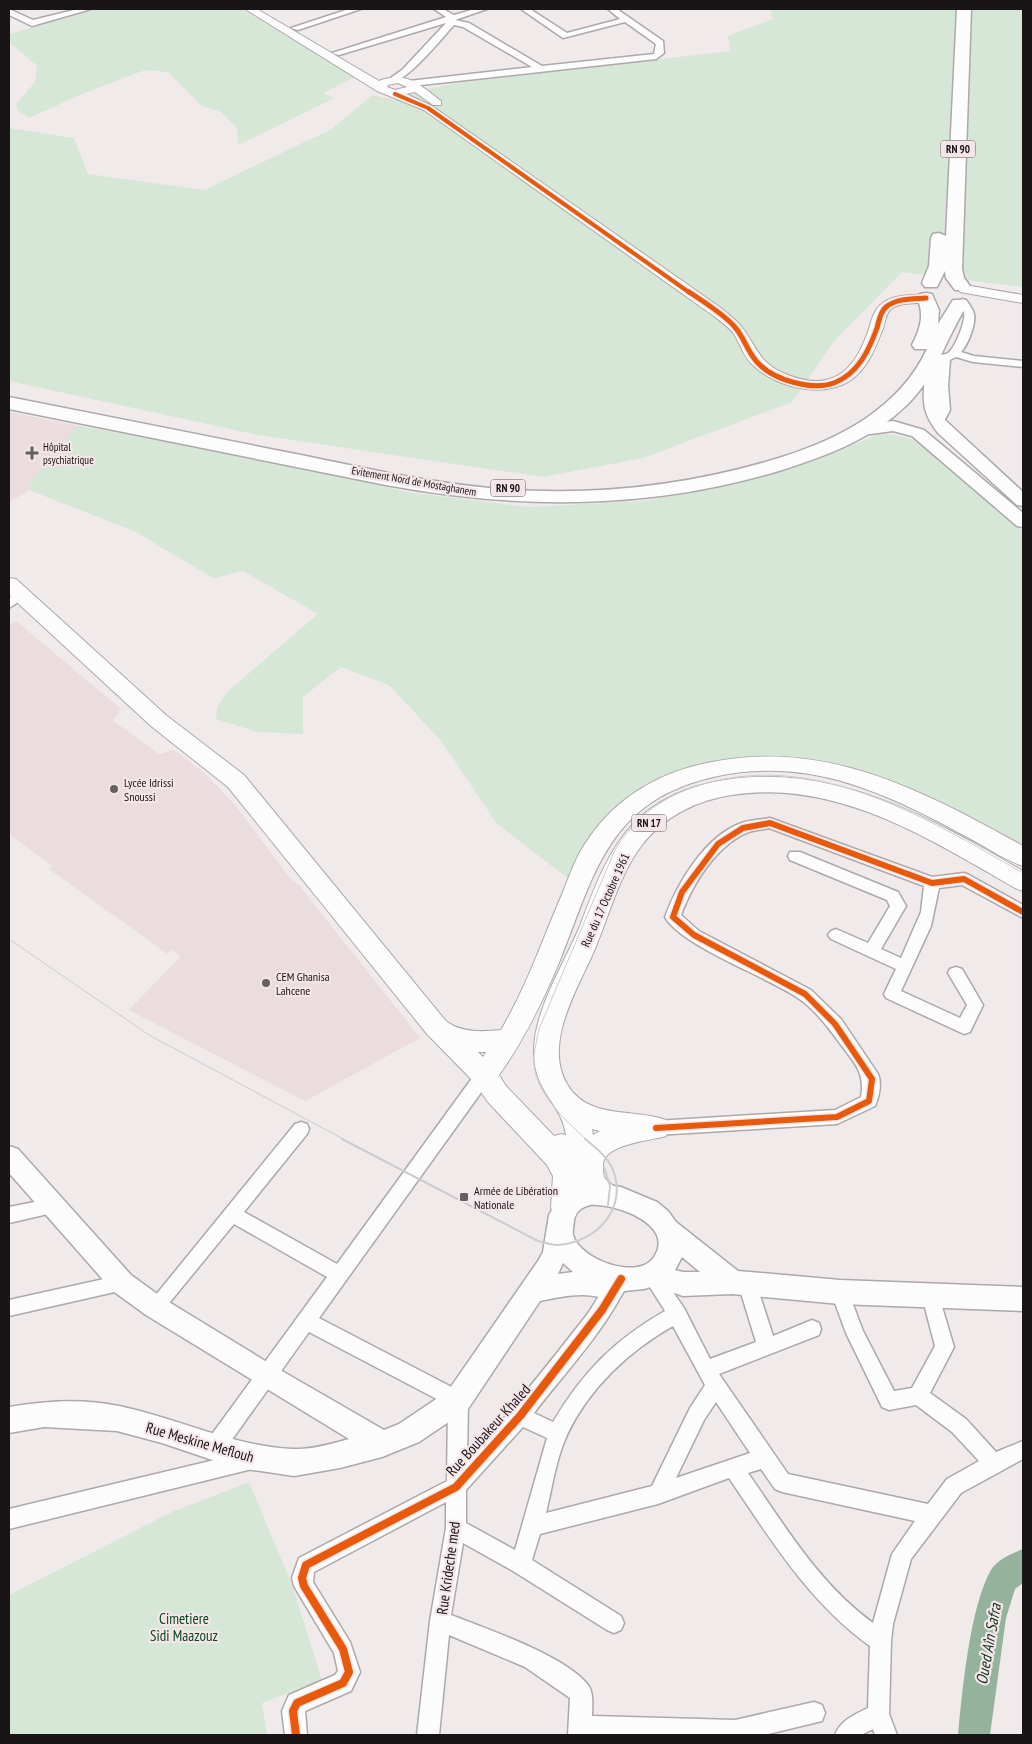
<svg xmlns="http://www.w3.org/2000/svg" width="1032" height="1744" viewBox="0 0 1032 1744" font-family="'PT Sans Narrow',sans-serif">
<rect width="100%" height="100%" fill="#f0eaea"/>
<!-- built -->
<path fill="#ebdcde" d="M9 412 78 426 31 481 29 490 9 502Z
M16 621 121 709 113 721 159 754 174 750 204 773 235 805 292 881 299 885 420 1038 305 1101 129 1010 181 956 172 950 168 954 49 869 53 866 9 834V625Z"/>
<!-- green -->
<path fill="#d6e6d7" d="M98 9H241L355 77 323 93 335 98 238 145 237 128 221 112 202 106 168 72 145 70 77 96 29 118 18 111 16 104 35 82 37 66 9 42V34Z
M770 9H1023V287L902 272 835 340 792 402 643 458 543 477 258 435 9 381V128L74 138 88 174 204 190 332 129 372 95 395 100 430 88 471 81 730 51 728 36 773 19Z
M78 426 233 452 348 476 406 492 528 507 645 501 762 476 835 452 877 435 888 434 909 438 925 448 959 475 1023 532V849C989 829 954 813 918 798 896 788 874 776 851 769 793 751 730 752 673 775 644 786 618 801 598 825 586 841 578 861 569 879L497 824 442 742 389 685 341 667 303 697V734L258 732 216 719 217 708 227 692 318 614 243 571 213 578 136 532 29 490 31 481Z
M249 1482 292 1585 322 1680 262 1703 267 1735H9V1595L172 1512Z"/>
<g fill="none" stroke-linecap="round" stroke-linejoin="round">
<!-- river -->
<path fill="#95b39c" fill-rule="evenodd" d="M1023 1549V1583L1015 1589 1006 1618 990 1735H958C962 1692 970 1606 991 1570 997 1560 1013 1553 1023 1549Z"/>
<defs>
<path id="minor" d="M78 9H91L32 26 9 15V9L33 20Z
M349 9H361L298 30 291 28Z
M434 9H443L454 15 475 9H487L455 20 469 23 542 66 654 54 656 44 625 22 563 38 521 9H530L567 33 620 19 608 9H617L663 41 664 53 656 59 412 86 409 85V81L532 67 463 27 454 25C443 37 406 83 392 81V77L402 70 446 23 339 55 332 53 446 17Z
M962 299 966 300C969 304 973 309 974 314 976 324 968 345 961 352L974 356 1023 361V367L973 362 956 357 950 360 948 386 950 410 942 425 938 426 932 423C941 405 937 382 939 361L931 362 925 359C932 353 941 357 948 353 955 348 966 321 964 312 963 309 959 305 957 302Z
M21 592 27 596 9 608V598Z
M770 818 932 877 964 873 969 875 1023 905V918L962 885 939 888 931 926 901 991 960 1018 967 1005 948 973 950 969 956 967 962 969 983 1005 970 1032 964 1034 886 998 884 994 896 969 831 939 828 935 831 931 836 929 868 943 890 906 887 900 790 860 788 856 790 852H800L898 892 906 906 881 949 901 958 921 912 924 886 769 828C762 830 753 830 746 833 715 847 692 885 681 915L699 931 811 990 841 1019 878 1074C882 1083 879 1098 875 1106L837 1124 656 1135 650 1133 648 1128 650 1123 656 1121 835 1110 861 1097C865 1073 856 1065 842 1046 830 1030 816 1010 798 998 768 977 681 946 665 917 677 884 704 838 739 824 748 820 760 820 770 818Z
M484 1068 490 1070 492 1075 490 1080 319 1318 465 1394 468 1400 467 1461C509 1414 547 1366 586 1316 595 1305 608 1276 620 1272L626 1274 629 1280C607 1329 566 1371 534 1413L553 1422C583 1372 614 1340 665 1311L643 1276 646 1270 652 1268 658 1270 684 1308 710 1359 756 1342 738 1283 741 1277 747 1275 753 1277 756 1283 773 1336 812 1320 819 1323 821 1329 819 1335 719 1374 788 1474 928 1504 947 1479 979 1461 952 1432 916 1405 889 1410 882 1407 846 1333 831 1292 834 1286 840 1284 846 1286 863 1331 894 1391 912 1388 935 1346 922 1296 925 1290 931 1288 937 1290 954 1347 930 1393 966 1419 996 1452 1023 1441V1459L961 1493 911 1559 893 1624 891 1641 889 1714 897 1735H875L873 1729 861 1735H835C841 1720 854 1715 868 1708L870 1646C809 1602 771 1540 729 1478L658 1504 540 1534 532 1560 621 1616 624 1623 621 1630 614 1633 607 1630 513 1571 463 1543 451 1615C487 1629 566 1656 588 1685 594 1693 592 1706 592 1716L735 1720 814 1702 822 1705 825 1713 822 1721 764 1735H568L570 1698 525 1667 449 1635 439 1735H417L430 1621 446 1528V1502L314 1572 313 1582 350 1642 360 1672 351 1691 305 1711 307 1735H285L282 1711 289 1695 335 1675 338 1671 334 1653 294 1586 292 1578 299 1558 447 1481 448 1405 309 1332 221 1455 214 1457 207 1455 204 1448 207 1441 327 1277 234 1224 161 1313 155 1315 149 1313 146 1307 295 1124 301 1122 307 1124 309 1129 307 1134 244 1212 337 1264 478 1070ZM673 1326 705 1385 690 1408 652 1486 546 1513C552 1488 556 1459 567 1435 589 1388 629 1351 673 1326ZM716 1402 750 1453 676 1478 704 1420ZM523 1427 547 1438 515 1550 466 1523V1490ZM761 1469 775 1489 782 1492 915 1521 892 1554 873 1623C819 1584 785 1526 748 1473Z
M55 1198 61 1201 64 1206 61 1211 9 1223V1207Z
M122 1275 128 1277 131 1283 128 1289 9 1316V1300Z
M248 1452 255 1454 258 1461 255 1468 248 1470 9 1529V1509Z"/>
<path id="tertiary" d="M245 9H257L379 81C406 70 420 85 441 101V105H433L415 92 406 94 432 106 721 308C728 314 735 319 741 326 756 345 758 362 783 373 824 391 850 379 866 337 870 329 871 316 877 309 885 297 902 295 915 295 922 294 928 293 933 298 925 307 902 299 890 310 885 315 885 325 882 331 876 346 870 362 858 374 832 401 779 390 754 366 744 358 741 345 734 334 728 326 719 320 711 314L424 110 377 91ZM398 83 407 87 395 90 387 87 388 85Z
M965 285 1023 295V303L960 292 958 289Z"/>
<path id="secondary" d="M931 355 939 360V404L945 420 1023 492V506L1017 505 938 433C915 404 928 393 923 360Z
M893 421 924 430 1023 513V527L1017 526 912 436 893 431 863 435 855 430 863 425Z
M9 1146 18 1149 131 1275 164 1299 275 1367 384 1430 399 1424 448 1391 538 1261 543 1252 549 1215 559 1198 571 1190 595 1183 621 1187 657 1202 668 1211 676 1222 738 1271 840 1280 1023 1287V1311L840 1304 732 1294 683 1296 654 1286 644 1289 624 1291 621 1296C608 1301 596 1295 583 1295 568 1295 554 1298 540 1301L468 1409 419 1442 382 1457 340 1468 294 1476 233 1467 162 1443 117 1431 44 1427 9 1433V1407C44 1401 83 1398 119 1406 177 1418 232 1446 292 1449 310 1450 332 1444 349 1439L146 1315 113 1291 9 1173ZM590 1205C614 1203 676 1224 654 1257 639 1281 580 1260 573 1235 572 1231 574 1225 574 1220 575 1212 582 1207 590 1205ZM682 1257 700 1272H683L675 1270ZM563 1263 573 1272 558 1274Z"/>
<path id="primary" d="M9 578 16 579 167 716 244 775 445 1020C459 1033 483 1032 501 1030 527 986 543 938 563 892 570 874 577 854 589 838 616 798 660 772 707 763 825 738 922 790 1023 846V866C1004 860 987 847 969 838 934 819 898 800 860 787 815 771 765 766 718 776 608 799 595 873 559 963 542 1003 524 1040 499 1075L506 1086 554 1136 561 1134 566 1135C562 1104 535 1093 534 1055 532 1013 564 964 580 926 593 891 607 852 633 824 657 799 691 785 725 780 836 763 930 818 1023 871V891L1015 888C928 838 836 779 732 795 698 800 664 816 642 845 617 878 608 921 591 958 575 993 544 1045 567 1084 588 1120 632 1108 666 1120L669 1128 666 1136C650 1141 603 1144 603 1165 603 1168 603 1174 604 1177 609 1184 616 1186 620 1194L616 1202C601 1208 592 1200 581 1190L579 1208 575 1217 565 1220 555 1217 551 1208 553 1176 547 1165 488 1102 475 1083 427 1034 228 787 151 726 9 595ZM478 1052H486L483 1057ZM592 1129 600 1131 593 1135Z"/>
<path id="trunk" d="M957 9H971L962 269 964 278 970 286 967 290H955L946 278 945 271 937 287H925L922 283 929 266 931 238 933 234 939 233 946 236Z
M926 293 932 294 939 310 938 324 953 300H965L968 304C945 339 939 372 908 404 872 439 829 455 782 470 651 510 520 510 386 485L9 409V397C107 416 204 436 301 455 364 468 426 482 489 488 587 497 684 487 779 458 839 439 899 409 927 349H915L912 345C920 329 925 315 917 298L920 294Z"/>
</defs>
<!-- minor casing -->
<use href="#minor" stroke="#ada8a9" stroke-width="3"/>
<!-- tertiary casing -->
<use href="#tertiary" stroke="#ada8a9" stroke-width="2"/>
<!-- secondary casing -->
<use href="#secondary" stroke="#ada8a9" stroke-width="3"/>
<!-- primary casing -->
<use href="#primary" stroke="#ada8a9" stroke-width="2"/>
<!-- trunk casing -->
<use href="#trunk" stroke="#ada8a9" stroke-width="3"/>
<!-- minor -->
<use href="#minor" fill="#fdfcfc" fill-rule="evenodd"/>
<!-- tertiary -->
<use href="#tertiary" fill="#fdfcfc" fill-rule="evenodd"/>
<!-- secondary -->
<use href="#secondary" fill="#fdfcfc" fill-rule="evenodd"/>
<!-- primary -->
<use href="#primary" fill="#fdfcfc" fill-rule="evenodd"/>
<!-- trunk -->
<use href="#trunk" fill="#fdfcfc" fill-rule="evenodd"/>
<!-- tram-far1 -->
<path stroke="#cdcbcb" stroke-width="1" d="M9 939 149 1035 345 1140
M587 1140C564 1119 531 1090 534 1056 535 1047 537 1038 539 1029L614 852C632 820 659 799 694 787 811 747 925 817 1023 873"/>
<!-- tram -->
<path stroke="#cdcbcb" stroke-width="2" d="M342 1139 538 1241C544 1242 551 1245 557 1245 596 1243 628 1209 613 1170 609 1158 595 1147 585 1139
M604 1167 610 1186 608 1205"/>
<defs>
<path id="cycleway-far3" d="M395 94 428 108 690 293"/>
<path id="cycleway-far2" d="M689 292C704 302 722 313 734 326 744 337 747 351 757 362 773 380 812 391 834 383 858 374 869 350 877 328 879 321 880 312 886 307 897 298 912 299 926 298"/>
<path id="cycleway-far1" d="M656 1128 837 1117 869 1101 872 1079 835 1024 805 994 694 935 673 917 682 892 718 844 743 828 770 823 932 883 964 879 1023 912"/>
<path id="cycleway" d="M296 1735 293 1711 297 1703 343 1683 349 1672 343 1649 304 1586 302 1578 306 1565 456 1487 520 1416 602 1310 621 1279"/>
</defs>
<!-- cycleway-far3 casing -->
<use href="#cycleway-far3" stroke="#f4e6e8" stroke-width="5.5"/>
<!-- cycleway-far2 casing -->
<use href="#cycleway-far2" stroke="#f4e6e8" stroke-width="8"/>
<!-- cycleway-far1 casing -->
<use href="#cycleway-far1" stroke="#f4e6e8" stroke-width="9"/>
<!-- cycleway casing -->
<use href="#cycleway" stroke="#f4e6e8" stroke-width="11"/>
<!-- cycleway-far3 -->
<use href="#cycleway-far3" stroke="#e8590c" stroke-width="4"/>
<!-- cycleway-far2 -->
<use href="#cycleway-far2" stroke="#e8590c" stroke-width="5"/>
<!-- cycleway-far1 -->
<use href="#cycleway-far1" stroke="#e8590c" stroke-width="6"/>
<!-- cycleway -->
<use href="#cycleway" stroke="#e8590c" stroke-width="8"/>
</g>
<!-- markers -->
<g fill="#645f60" stroke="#f4e6e8" stroke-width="2">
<path d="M29.5 445.5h5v5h5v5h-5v5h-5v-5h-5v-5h5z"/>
<circle cx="114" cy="789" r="5"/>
<circle cx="266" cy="983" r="5"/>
<rect x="459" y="1192" width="10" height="10" rx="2.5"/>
</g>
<g text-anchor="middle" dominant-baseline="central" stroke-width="4.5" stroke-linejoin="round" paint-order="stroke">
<!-- shield labels -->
<g fill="#f4e6e8" stroke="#5b5354" stroke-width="1">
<rect x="940.5" y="140.5" width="35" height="17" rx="4"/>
<rect x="490.5" y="479.5" width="35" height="17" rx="4"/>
<rect x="631.5" y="814.5" width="35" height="17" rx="4"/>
</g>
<g font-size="11" font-weight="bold" fill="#191415">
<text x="958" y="149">RN 90</text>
<text x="508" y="488">RN 90</text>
<text x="649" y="823">RN 17</text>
</g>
<!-- far-poi labels -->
<g font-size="11" fill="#191415" stroke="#f4e6e8" text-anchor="start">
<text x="43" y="447">Hôpital<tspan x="43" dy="13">psychiatrique</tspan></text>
</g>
<!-- far-street labels -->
<g font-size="11" fill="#191415" stroke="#f4e6e8">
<text transform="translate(414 481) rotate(10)">Evitement Nord de Mostaghanem</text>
</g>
<!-- poi labels -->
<g font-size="12" fill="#191415" stroke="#f4e6e8" text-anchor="start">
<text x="124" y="782">Lycée Idrissi<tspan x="124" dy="14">Snoussi</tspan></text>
<text x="276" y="976">CEM Ghanisa<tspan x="276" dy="14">Lahcene</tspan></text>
<text x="474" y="1190">Armée de Libération<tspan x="474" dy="14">Nationale</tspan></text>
</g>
<!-- street labels -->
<g font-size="12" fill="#191415" stroke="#f4e6e8">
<text transform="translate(605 900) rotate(-66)">Rue du 17 Octobre 1961</text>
</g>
<!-- near-street labels -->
<g font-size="15" fill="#191415" stroke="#f4e6e8">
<text transform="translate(488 1430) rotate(-48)">Rue Boubakeur Khaled</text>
<text transform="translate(200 1442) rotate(16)">Rue Meskine Meflouh</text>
<text transform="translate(448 1568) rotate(-82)">Rue Krideche med</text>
</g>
<!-- near-park labels -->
<g font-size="15" fill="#0b4422" stroke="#f4e6e8">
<text x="184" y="1618">Cimetiere<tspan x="184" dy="17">Sidi Maazouz</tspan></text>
</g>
<!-- near-water labels -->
<g font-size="16" font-style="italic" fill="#0c311a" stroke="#f4e6e8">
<text transform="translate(988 1644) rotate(-80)">Oued Aîn Safra</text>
</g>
</g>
<!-- border -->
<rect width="1032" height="1744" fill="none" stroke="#191415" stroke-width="20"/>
</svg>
